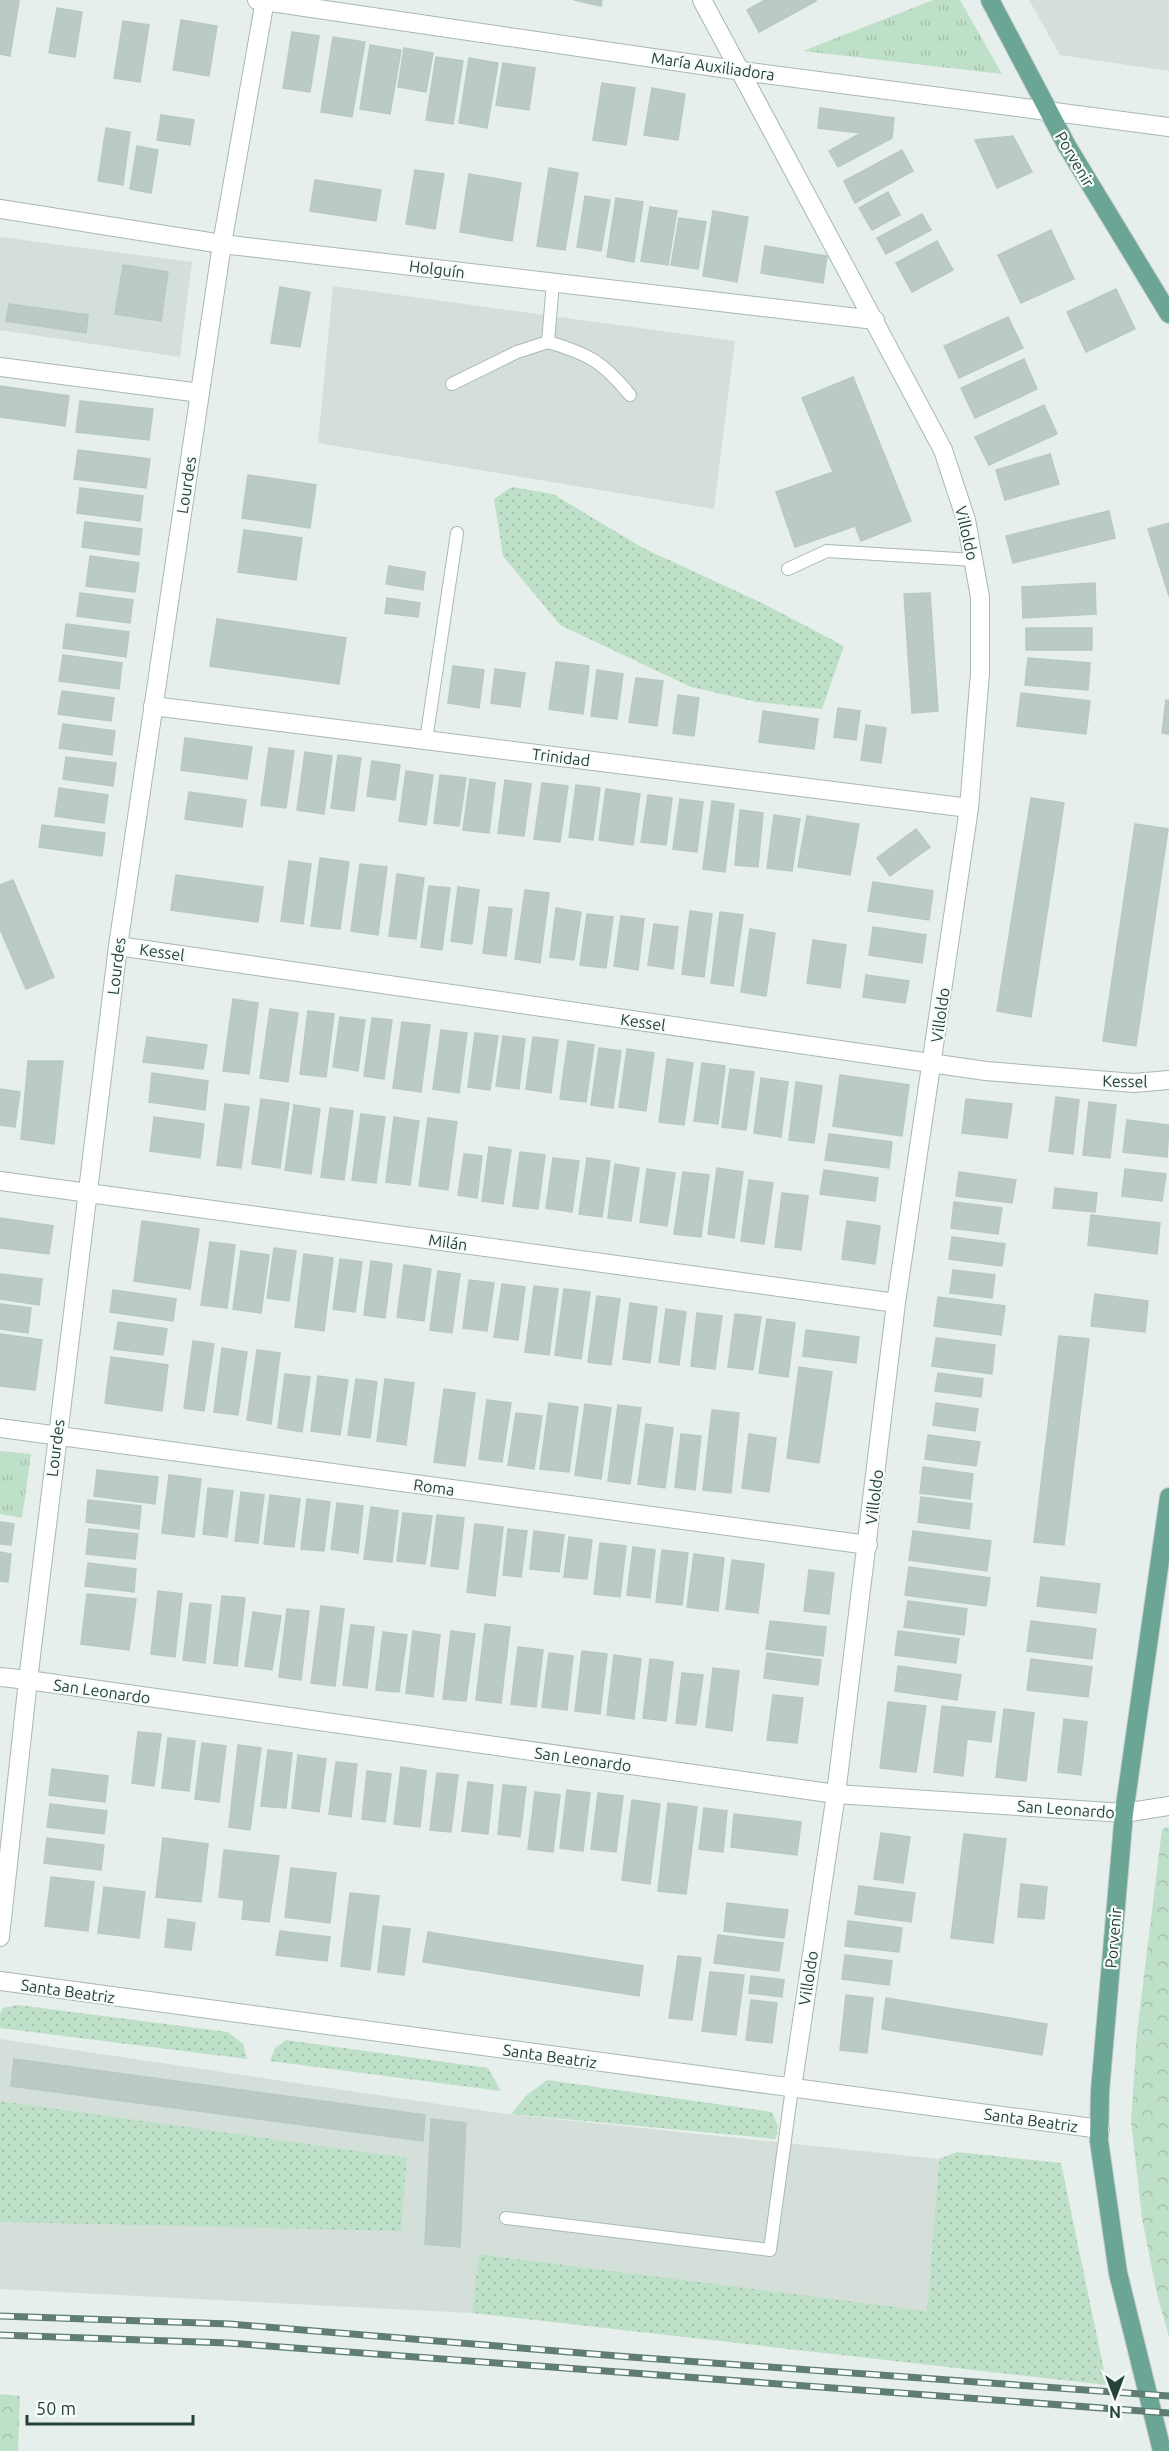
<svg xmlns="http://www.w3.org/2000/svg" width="1169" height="2451" viewBox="0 0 1169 2451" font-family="Ubuntu,sans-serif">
<defs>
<pattern id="grass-dots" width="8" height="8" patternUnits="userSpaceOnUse" patternTransform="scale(1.5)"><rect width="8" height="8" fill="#bfe0c8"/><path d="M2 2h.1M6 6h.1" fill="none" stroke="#a4c1ad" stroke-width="1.8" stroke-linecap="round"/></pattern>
<pattern id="forest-crowns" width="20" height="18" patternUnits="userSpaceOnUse" patternTransform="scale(1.5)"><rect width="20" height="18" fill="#bfe0c8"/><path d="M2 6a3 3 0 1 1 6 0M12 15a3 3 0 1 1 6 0" fill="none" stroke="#a4c1ad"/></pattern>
<pattern id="park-tufts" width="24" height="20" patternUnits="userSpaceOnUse" patternTransform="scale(1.5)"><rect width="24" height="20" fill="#bfe0c8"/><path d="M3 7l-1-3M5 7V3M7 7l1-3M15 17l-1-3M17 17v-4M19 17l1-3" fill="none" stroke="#a4c1ad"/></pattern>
</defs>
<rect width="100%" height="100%" fill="#e6efeb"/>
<!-- built -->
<path fill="#d4dfda" d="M1029 0H1169V71L1060 55Z
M0 237 192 262 180 357 0 330Z
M333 286 735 341 714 509 318 443Z
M0 2039 499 2113 939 2159 927 2312 480 2254 472 2313 0 2289Z"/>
<!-- grass -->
<path fill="url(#grass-dots)" d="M512 487 553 494 643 548 764 604 844 646 822 709 757 702 691 687 560 625 503 556 494 499Z
M18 2005 228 2032 243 2044 247 2059 0 2028V2013L3 2008Z
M286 2040 488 2068 501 2091 270 2061 275 2048Z
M547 2080 772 2112 778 2126 776 2139 511 2114 527 2095Z
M0 2101 407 2158 401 2231 0 2222Z
M957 2152 1061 2163 1107 2385 472 2313 479 2254 927 2311 939 2159Z"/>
<!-- forest -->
<path fill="url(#forest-crowns)" d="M1169 1827V2337L1157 2294 1142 2218 1131 2121 1137 2033 1162 1829Z
M0 2394 20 2396 18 2451H0Z"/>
<!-- park -->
<path fill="url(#park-tufts)" d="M933 0H960L1002 74 803 51Z
M0 1451 31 1454 22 1518 0 1514Z"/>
<!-- building -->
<path fill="#bbcac4" stroke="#b8c9c2" stroke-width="1.5" d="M0 0 19 1 10 56 0 54Z
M574 0H602L601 6Z
M765 0H816V1L759 32 747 10Z
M57 8 82 12 75 57 49 53Z
M181 20 217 26 209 76 173 70Z
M123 21 149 25 140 82 114 78Z
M292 32 319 36 310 92 283 88Z
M333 37 365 42 352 117 321 112Z
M370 45 401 50 390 114 360 109Z
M404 48 433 53 426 92 398 87Z
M436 57 463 61 453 124 426 120Z
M469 58 498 63 487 128 459 123Z
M503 63 535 68 529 110 496 105Z
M602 83 635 88 626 145 593 140Z
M652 88 685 94 678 140 644 135Z
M820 108 894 118 892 138 838 167 829 151 861 133 818 128Z
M161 115 194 120 190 145 157 140Z
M106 128 130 132 123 185 98 181Z
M1013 136 1032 172 997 188 975 140Z
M137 146 158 150 151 193 130 189Z
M902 150 913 171 855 203 844 181Z
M549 168 578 173 565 250 537 246Z
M415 170 444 174 435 229 406 224Z
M469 174 521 183 512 241 460 232Z
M315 180 381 190 376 221 310 211Z
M888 192 900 215 872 230 859 208Z
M585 196 610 200 601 251 577 247Z
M616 198 643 202 634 262 607 257Z
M650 207 677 211 668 265 641 261Z
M713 211 748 217 737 282 703 276Z
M922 214 931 230 886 254 877 238Z
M679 218 706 222 698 269 671 265Z
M1051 230 1074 279 1021 303 998 255Z
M937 241 953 270 912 292 896 263Z
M765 246 827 256 823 283 761 273Z
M123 265 168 272 161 321 115 314Z
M280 287 310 292 300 347 271 343Z
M1116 289 1135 329 1086 352 1067 312Z
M9 304 88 315 86 333 6 321Z
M1008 317 1023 348 959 378 944 346Z
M1024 359 1037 389 975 418 961 388Z
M853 377 911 521 861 541 855 526 795 547 776 492 833 472 802 398Z
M0 386 69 396 65 426 0 417Z
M80 401 153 409 149 440 76 432Z
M1044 405 1057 434 989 465 975 437Z
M78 450 150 459 146 488 74 479Z
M1050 454 1059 484 1005 500 996 470Z
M248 475 316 485 310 528 242 518Z
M80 488 143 496 140 521 77 513Z
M1109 511 1115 538 1013 563 1006 536Z
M85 522 142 529 139 555 82 547Z
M1169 523V596L1148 529Z
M244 530 302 538 296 580 238 572Z
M90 556 139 563 135 592 86 586Z
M389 566 425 572 423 590 386 584Z
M1095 583 1096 614 1023 618 1022 587Z
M80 593 133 600 130 623 77 616Z
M930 593 938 711 912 713 904 594Z
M387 598 420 603 418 617 385 613Z
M217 619 346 638 339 684 210 666Z
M66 624 129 632 126 657 63 648Z
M1026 628H1092V650H1026Z
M63 655 122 663 119 689 59 681Z
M1028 658 1090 663 1088 690 1025 685Z
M556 662 589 666 583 714 549 709Z
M453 666 484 670 479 708 448 703Z
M495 669 525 673 520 707 491 703Z
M597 670 623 674 617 719 591 716Z
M636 678 663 681 657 726 629 722Z
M62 691 114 698 111 721 58 714Z
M1021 693 1090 701 1086 734 1017 726Z
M678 695 699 698 694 736 673 733Z
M1166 700 1169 701V734L1162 733Z
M838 708 860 711 856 740 834 737Z
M763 711 818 719 814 749 759 742Z
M63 724 115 731 112 755 59 748Z
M866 725 886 728 881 763 861 760Z
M185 738 252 747 247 779 181 770Z
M269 748 294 751 286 808 261 805Z
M305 752 332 756 324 814 297 810Z
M338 755 361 758 354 811 331 808Z
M66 757 116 763 113 786 63 779Z
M372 761 400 765 395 800 367 796Z
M406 771 433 775 426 825 399 821Z
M440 775 466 778 459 826 434 823Z
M470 779 495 783 489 833 463 830Z
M505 780 531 784 524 836 498 833Z
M542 783 568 786 560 842 534 839Z
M576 785 600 788 593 840 569 837Z
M59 788 108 795 104 823 55 816Z
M606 789 640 794 633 845 599 840Z
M189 792 246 800 242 827 185 819Z
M648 795 672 798 666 845 641 842Z
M1031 798 1064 803 1031 1017 997 1011Z
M680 799 703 802 697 852 673 849Z
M712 801 734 804 725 872 703 869Z
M740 810 763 813 758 867 735 865Z
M774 815 800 819 792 871 767 868Z
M807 816 859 824 850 875 798 867Z
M1135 824 1168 829 1136 1046 1103 1041Z
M42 825 105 833 102 856 39 847Z
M916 829 930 847 890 876 877 858Z
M320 858 349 862 340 929 311 926Z
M289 861 311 864 303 924 281 921Z
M360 864 387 867 378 935 351 931Z
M397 874 424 878 416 939 389 936Z
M176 875 263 887 258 922 171 910Z
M13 880 54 977 26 989 0 929V885Z
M873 882 933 891 929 920 868 911Z
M429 886 450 888 442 950 421 947Z
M458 887 479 890 472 944 451 941Z
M525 890 549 893 540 963 515 959Z
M489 907 512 909 506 956 483 953Z
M556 908 581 912 574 960 550 957Z
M690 911 712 914 704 977 682 974Z
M720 912 743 915 733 986 711 983Z
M587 914 613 917 606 968 580 965Z
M621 916 644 919 638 970 614 966Z
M654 924 678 927 673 969 648 965Z
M873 927 926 935 922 963 869 955Z
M750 929 775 933 766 996 741 992Z
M813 940 846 945 840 988 807 983Z
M866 975 909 981 905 1003 863 997Z
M233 999 258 1003 249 1074 223 1071Z
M270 1009 298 1013 288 1082 260 1078Z
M308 1011 334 1014 326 1077 300 1074Z
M340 1017 365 1020 358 1071 333 1067Z
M372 1018 392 1020 384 1079 364 1076Z
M402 1022 430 1025 421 1092 393 1088Z
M441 1030 467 1033 459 1093 433 1089Z
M475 1033 498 1036 490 1090 468 1087Z
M503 1036 525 1039 519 1089 496 1086Z
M147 1037 207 1045 203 1069 143 1062Z
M533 1037 558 1040 551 1093 526 1089Z
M568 1041 594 1045 586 1102 560 1099Z
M599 1048 621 1051 613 1108 591 1105Z
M627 1049 654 1053 646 1111 619 1107Z
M667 1059 693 1063 684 1125 659 1122Z
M28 1061H63L54 1144 21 1139Z
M702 1063 725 1066 718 1124 694 1121Z
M730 1069 754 1072 746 1130 722 1127Z
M152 1073 208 1081 205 1110 149 1102Z
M840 1075 909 1085 902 1136 833 1126Z
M761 1078 788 1082 781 1137 754 1133Z
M796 1082 822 1086 814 1143 789 1140Z
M0 1089 20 1092 15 1127 0 1125Z
M1056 1097 1079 1100 1073 1154 1049 1151Z
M261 1099 289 1103 280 1168 252 1164Z
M966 1099 1012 1104 1007 1138 962 1133Z
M1089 1102 1116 1105 1110 1158 1083 1155Z
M225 1104 249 1107 241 1168 217 1165Z
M294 1105 320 1109 311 1174 285 1170Z
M330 1108 353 1111 344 1180 321 1177Z
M361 1114 385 1117 376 1183 352 1180Z
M154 1117 204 1124 200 1158 150 1151Z
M394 1117 419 1121 410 1185 386 1182Z
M428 1118 457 1122 448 1190 419 1186Z
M1127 1120 1169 1125 1167 1157 1123 1152Z
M829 1134 892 1142 889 1168 825 1160Z
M489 1147 511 1150 503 1204 482 1201Z
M520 1152 545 1155 538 1209 513 1206Z
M464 1154 482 1156 477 1198 458 1195Z
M553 1158 579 1161 572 1212 546 1208Z
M587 1158 610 1161 602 1217 579 1214Z
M615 1164 639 1168 631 1221 608 1218Z
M717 1168 743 1172 734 1238 708 1234Z
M647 1169 675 1173 667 1226 640 1222Z
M1125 1169 1166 1174 1162 1201 1122 1196Z
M824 1170 878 1178 875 1201 820 1194Z
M683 1172 709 1175 701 1237 674 1234Z
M959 1172 1016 1180 1012 1203 956 1196Z
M749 1180 773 1183 764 1244 741 1241Z
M1055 1188 1097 1193 1095 1212 1053 1208Z
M782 1193 808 1196 801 1250 775 1247Z
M954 1202 1002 1208 998 1234 951 1228Z
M1091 1215 1160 1223 1157 1254 1088 1245Z
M0 1218 53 1226 49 1254 0 1248Z
M142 1221 199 1229 190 1289 134 1281Z
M847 1221 880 1226 875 1264 842 1259Z
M952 1237 1005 1244 1002 1266 949 1259Z
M210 1242 235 1245 227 1308 201 1305Z
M274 1248 296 1251 289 1301 267 1298Z
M241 1251 269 1255 261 1313 233 1309Z
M304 1254 333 1258 324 1331 295 1327Z
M340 1259 362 1262 355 1312 333 1309Z
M371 1261 392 1264 385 1318 364 1315Z
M404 1265 431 1269 424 1321 397 1317Z
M953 1270 995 1275 992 1298 950 1293Z
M438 1271 460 1274 452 1333 430 1330Z
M0 1274 42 1279 39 1305 0 1299Z
M469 1280 494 1283 487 1331 463 1328Z
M502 1284 525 1287 518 1340 494 1337Z
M534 1286 558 1289 549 1355 525 1352Z
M564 1289 590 1292 581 1359 555 1355Z
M113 1290 176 1299 173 1321 110 1312Z
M1095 1294 1148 1301 1145 1332 1091 1326Z
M597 1296 620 1299 611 1365 588 1362Z
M938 1297 1005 1306 1001 1335 934 1326Z
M630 1303 657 1307 650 1363 623 1359Z
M0 1304 31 1308 28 1333 0 1329Z
M666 1309 686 1312 679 1365 659 1362Z
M697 1313 722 1316 715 1369 691 1366Z
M735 1314 761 1317 753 1370 728 1367Z
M767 1319 795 1323 788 1377 759 1373Z
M118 1322 167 1329 163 1355 114 1349Z
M806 1330 859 1337 856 1363 803 1356Z
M0 1334 42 1340 35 1390 0 1386Z
M1059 1336 1089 1339 1064 1545 1034 1542Z
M936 1338 995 1345 992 1374 932 1366Z
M193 1341 214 1344 204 1411 184 1408Z
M222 1348 247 1352 238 1415 214 1412Z
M257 1350 280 1353 271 1424 247 1420Z
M111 1357 168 1365 162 1411 105 1403Z
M799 1367 832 1372 819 1463 787 1458Z
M938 1373 983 1379 981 1397 935 1391Z
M285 1374 310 1377 302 1432 278 1428Z
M318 1376 348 1380 340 1435 311 1431Z
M356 1379 377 1382 370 1438 348 1435Z
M385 1379 414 1383 406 1445 377 1441Z
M444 1389 475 1393 465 1466 434 1462Z
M487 1400 511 1403 502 1462 479 1459Z
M549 1403 578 1407 569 1472 540 1469Z
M936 1403 978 1409 975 1431 933 1425Z
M585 1404 611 1408 601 1479 575 1475Z
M618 1405 641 1408 630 1484 608 1481Z
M712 1410 739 1413 731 1493 703 1490Z
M516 1413 542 1416 534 1469 508 1465Z
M646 1424 673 1428 665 1488 638 1484Z
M681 1434 701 1436 695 1490 675 1487Z
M749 1434 776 1438 769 1492 742 1488Z
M928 1435 980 1442 976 1466 925 1459Z
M923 1467 973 1474 970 1499 920 1493Z
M97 1470 158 1477 155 1504 94 1496Z
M169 1475 201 1479 194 1537 162 1533Z
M208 1488 233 1491 227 1537 203 1534Z
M241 1492 264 1495 258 1543 235 1541Z
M270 1495 300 1499 294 1547 264 1544Z
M921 1497 972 1504 969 1529 918 1522Z
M307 1499 330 1502 324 1551 301 1549Z
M88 1500 141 1506 139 1529 86 1522Z
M337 1503 363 1506 358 1553 331 1549Z
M371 1507 398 1511 392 1562 364 1559Z
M403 1513 432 1516 425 1564 397 1561Z
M437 1515 464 1518 458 1569 431 1566Z
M0 1522 14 1524 11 1545 0 1544Z
M475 1524 503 1527 495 1596 467 1592Z
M89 1529 138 1534 135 1559 86 1554Z
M508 1529 527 1531 521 1577 503 1575Z
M534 1531 564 1535 559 1572 530 1569Z
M913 1531 991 1541 987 1571 909 1560Z
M569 1537 592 1540 587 1579 564 1577Z
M600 1543 626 1546 620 1597 594 1594Z
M633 1547 655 1550 650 1598 627 1595Z
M662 1550 688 1553 682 1605 656 1602Z
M0 1552 11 1554 8 1582 0 1581Z
M694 1554 724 1558 718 1611 687 1607Z
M732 1560 764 1564 758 1613 726 1609Z
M88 1563 136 1569 134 1592 85 1586Z
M909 1567 990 1578 986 1606 905 1595Z
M809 1570 834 1573 829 1614 804 1611Z
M1041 1577 1100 1584 1096 1613 1037 1606Z
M158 1591 182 1594 175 1657 151 1654Z
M87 1594 136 1599 129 1650 81 1644Z
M222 1596 245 1598 237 1666 214 1663Z
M908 1601 967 1609 964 1635 904 1627Z
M190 1603 211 1605 205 1663 183 1660Z
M321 1606 344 1609 335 1686 311 1683Z
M287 1609 309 1611 301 1680 279 1677Z
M253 1612 281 1616 272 1670 245 1666Z
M770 1621 826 1627 823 1656 766 1649Z
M1031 1621 1096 1629 1092 1659 1027 1651Z
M485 1624 510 1627 501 1703 476 1700Z
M351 1625 374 1627 367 1688 343 1685Z
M413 1631 440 1635 433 1697 406 1693Z
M451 1631 475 1634 466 1701 443 1699Z
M898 1631 959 1639 956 1663 895 1655Z
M383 1632 407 1635 399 1692 376 1690Z
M518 1647 543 1650 536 1707 511 1704Z
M582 1651 607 1654 600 1714 575 1711Z
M549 1653 573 1656 567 1710 542 1707Z
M767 1653 821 1660 818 1685 764 1678Z
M614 1655 641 1659 634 1719 607 1715Z
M650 1659 673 1662 666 1721 643 1718Z
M1031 1659 1092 1667 1088 1697 1027 1690Z
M898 1666 961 1675 957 1700 895 1691Z
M713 1668 739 1671 732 1731 706 1727Z
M682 1673 703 1675 696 1725 676 1723Z
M773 1695 803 1698 797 1743 767 1740Z
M888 1702 926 1706 916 1772 880 1768Z
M942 1706 995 1712 991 1742 967 1739 963 1776 934 1772Z
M1004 1709 1034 1713 1026 1781 996 1777Z
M1064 1719 1087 1722 1081 1775 1058 1772Z
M138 1732 161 1734 154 1786 132 1783Z
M168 1738 195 1741 189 1791 162 1788Z
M202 1743 226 1746 219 1802 195 1799Z
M238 1745 261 1748 250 1830 229 1827Z
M268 1750 292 1753 286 1808 261 1806Z
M298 1755 326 1759 319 1812 292 1808Z
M336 1762 357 1764 351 1817 329 1814Z
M401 1767 426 1771 420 1827 394 1824Z
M52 1769 108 1776 105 1802 49 1795Z
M367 1771 391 1774 385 1822 362 1819Z
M437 1773 458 1775 451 1832 430 1830Z
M468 1782 493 1785 488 1834 462 1831Z
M503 1785 526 1787 520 1837 498 1834Z
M567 1790 590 1793 583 1851 560 1848Z
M535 1792 560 1795 553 1852 528 1849Z
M598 1793 623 1796 616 1852 591 1849Z
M632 1800 660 1804 650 1884 622 1880Z
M668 1803 697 1807 686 1894 658 1891Z
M50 1804 107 1811 104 1834 47 1827Z
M704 1808 727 1811 723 1852 699 1849Z
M734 1814 801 1822 797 1855 731 1847Z
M881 1833 910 1837 903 1883 874 1879Z
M964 1834 1006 1839 993 1943 951 1938Z
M47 1838 104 1845 101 1870 44 1863Z
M163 1838 208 1844 201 1902 156 1897Z
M224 1850 279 1856 269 1922 242 1919 244 1900 219 1897Z
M291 1868 336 1873 330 1923 285 1917Z
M51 1877 94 1882 88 1931 45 1926Z
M1021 1884 1047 1887 1044 1919 1018 1917Z
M859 1886 915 1893 911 1922 855 1914Z
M104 1887 145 1892 139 1938 98 1933Z
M350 1893 379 1896 370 1970 341 1966Z
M727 1903 788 1910 784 1938 724 1931Z
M168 1919 195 1923 191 1950 165 1947Z
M848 1921 902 1928 899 1952 845 1946Z
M383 1926 410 1929 404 1975 378 1972Z
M280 1931 330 1937 327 1961 276 1955Z
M428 1932 643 1966 639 1996 423 1962Z
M718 1935 783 1943 779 1971 714 1963Z
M845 1955 892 1961 889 1985 842 1979Z
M678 1956 701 1958 692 2020 669 2018Z
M710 1972 744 1975 736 2035 702 2031Z
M751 1976 784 1980 782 1997 749 1993Z
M846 1995 873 1998 867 2053 840 2050Z
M886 1998 1047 2024 1042 2055 882 2029Z
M751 2000 777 2003 772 2043 746 2040Z
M14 2059 425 2115 423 2141 11 2086Z
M431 2119 466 2123 460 2247 425 2244Z"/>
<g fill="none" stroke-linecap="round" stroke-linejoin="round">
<defs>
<path id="service" d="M548 342C589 354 603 362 630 395
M452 384 517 352 548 342 553 282
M788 569 827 551 974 560
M426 740 457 533
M506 2218 770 2250 792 2088"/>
<path id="minor" d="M702 0 943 450 966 520 980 597V673L969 808 896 1303 836 1794 792 2088
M0 209 222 244 875 320
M0 367 200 393
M153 706 969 808
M118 946 986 1071 1134 1083 1169 1080
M0 1181 896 1303
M0 1428 868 1545
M0 1677 28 1680 0 1937
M0 1981 1100 2129"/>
<path id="tertiary" d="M257 0 742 71 1169 127
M265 0 222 244 118 946 28 1680 836 1794 1124 1813 1169 1806"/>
<path id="primary" d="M990 0 1067 146 1169 314
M1162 2451 1118 2273 1099 2141 1100 2091 1124 1813 1169 1497"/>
</defs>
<!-- service casing -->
<use href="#service" stroke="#a8b8b2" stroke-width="14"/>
<!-- minor casing -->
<use href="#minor" stroke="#a8b8b2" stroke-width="20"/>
<!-- tertiary casing -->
<use href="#tertiary" stroke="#a8b8b2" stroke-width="20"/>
<!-- primary casing -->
<use href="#primary" stroke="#c2cac8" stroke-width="20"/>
<!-- service -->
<use href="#service" stroke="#fff" stroke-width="12"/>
<!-- minor -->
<use href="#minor" stroke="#fff" stroke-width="18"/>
<!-- tertiary -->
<use href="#tertiary" stroke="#fff" stroke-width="18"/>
<!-- primary -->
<use href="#primary" stroke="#6aa596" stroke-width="18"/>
<defs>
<path id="rail" d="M0 2316 230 2324 630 2357 1169 2396
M0 2335 228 2343 1169 2413"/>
</defs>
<!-- rail casing -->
<use href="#rail" stroke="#5f7d75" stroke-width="7"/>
<!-- rail -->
<use href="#rail" stroke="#f7fbf9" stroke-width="4.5" stroke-dasharray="14" stroke-linecap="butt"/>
</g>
<g text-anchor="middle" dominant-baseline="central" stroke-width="4.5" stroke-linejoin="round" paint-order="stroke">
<!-- street labels -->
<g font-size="16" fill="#24423a" stroke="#f7fbf9">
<text transform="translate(713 66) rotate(8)">María Auxiliadora</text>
<text transform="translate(1075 159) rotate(60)">Porvenir</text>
<text transform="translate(437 269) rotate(7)">Holguín</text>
<text transform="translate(186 485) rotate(-81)">Lourdes</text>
<text transform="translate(967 533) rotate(77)">Villoldo</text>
<text transform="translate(561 757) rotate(7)">Trinidad</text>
<text transform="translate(162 952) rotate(8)">Kessel</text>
<text transform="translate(116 966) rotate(-83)">Lourdes</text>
<text transform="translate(940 1015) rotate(-82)">Villoldo</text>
<text transform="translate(643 1022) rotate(8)">Kessel</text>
<text transform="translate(1125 1081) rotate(1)">Kessel</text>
<text transform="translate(448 1242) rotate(8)">Milán</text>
<text transform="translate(55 1448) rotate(-83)">Lourdes</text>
<text transform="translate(434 1487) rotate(8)">Roma</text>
<text transform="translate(874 1497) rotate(-83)">Villoldo</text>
<text transform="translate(102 1691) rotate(8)">San Leonardo</text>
<text transform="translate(583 1759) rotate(8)">San Leonardo</text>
<text transform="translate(1066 1809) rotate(4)">San Leonardo</text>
<text transform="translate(1113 1938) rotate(-85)">Porvenir</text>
<text transform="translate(808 1978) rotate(-81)">Villoldo</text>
<text transform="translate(68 1991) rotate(8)">Santa Beatriz</text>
<text transform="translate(550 2056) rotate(8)">Santa Beatriz</text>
<text transform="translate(1031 2120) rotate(8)">Santa Beatriz</text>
</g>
</g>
<!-- north arrow -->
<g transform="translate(1115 2397) rotate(180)" stroke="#f7fbf9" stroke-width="4.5" paint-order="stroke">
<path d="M0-4.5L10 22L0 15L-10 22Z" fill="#24423a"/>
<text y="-9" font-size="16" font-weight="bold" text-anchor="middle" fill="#24423a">N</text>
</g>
<!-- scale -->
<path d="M27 2415v9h166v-9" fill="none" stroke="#24423a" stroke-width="3"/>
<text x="36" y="2415" font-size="18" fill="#24423a" stroke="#f7fbf9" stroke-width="4.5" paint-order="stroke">50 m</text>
</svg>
